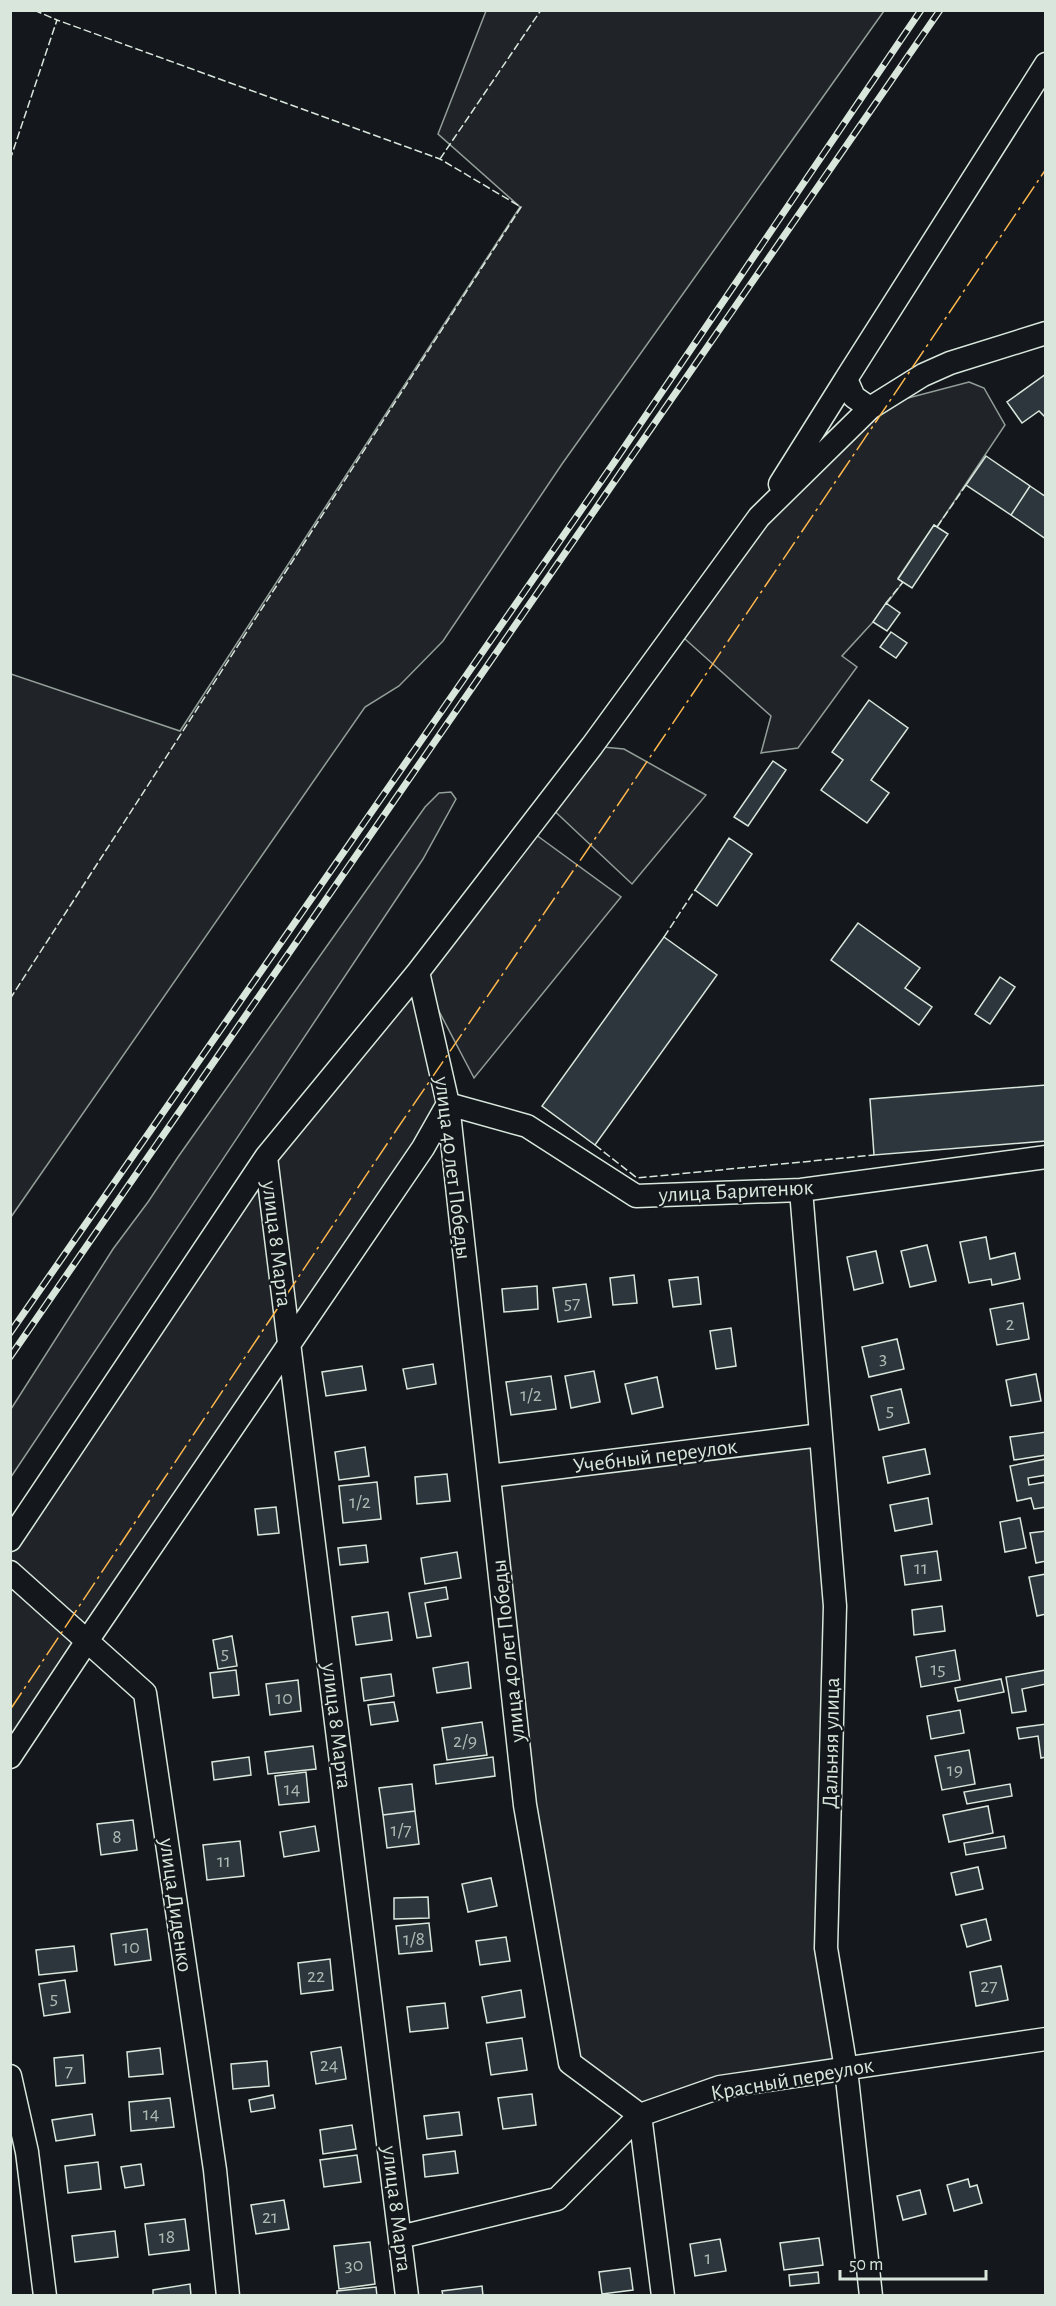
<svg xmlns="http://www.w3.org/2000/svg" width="1056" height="2306" viewBox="0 0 1056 2306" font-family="'Alegreya Sans',sans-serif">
<rect width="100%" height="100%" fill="#14181c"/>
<!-- green -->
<path fill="#202428" stroke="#939e99" stroke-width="1.5" d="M486 11H884L562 464 443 641 399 686 365 707 11 1217V674L180 731 520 207 438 134Z
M969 382 984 388 1005 425 937 527 934 525 898 578 903 582 873 622 842 656 857 667 798 748 761 753 771 716 676 631 759 517 870 408Z
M592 746 624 749 706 795 632 884 547 804Z
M451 792 456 799 423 859 11 1477V1409L113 1249 148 1202 178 1157 425 807 439 793Z
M528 829 621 897 474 1078 420 975 448 1104 11 1757V1540L266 1157Z
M821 1435 835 1606 826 1948 846 2069 640 2115 570 2063 489 1476Z"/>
<!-- building -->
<path fill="#2c363c" stroke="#d8e6dc" stroke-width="1.5" d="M1046 374V418L1039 411 1022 423 1007 402Z
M986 456 1030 486 1011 515 966 485Z
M1030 486 1046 497V539L1011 515Z
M934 525 948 534 912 588 898 579Z
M886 603 900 613 887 631 873 622Z
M891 632 907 643 896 658 880 647Z
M869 700 908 728 871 780 889 793 867 823 821 790 843 760 832 752Z
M773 761 786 770 748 826 734 817Z
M729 838 752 854 717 906 695 890Z
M858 923 920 968 905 988 932 1007 919 1025 831 960Z
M664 937 717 975 595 1145 542 1106Z
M1000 977 1015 987 990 1024 975 1014Z
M1046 1085V1141L874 1155 870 1099Z
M986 1237 990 1259 1015 1253 1020 1279 992 1285 991 1279 969 1283 960 1242Z
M927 1245 936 1281 910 1287 901 1251Z
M876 1251 883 1283 854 1290 847 1257Z
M634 1275 637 1303 613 1305 610 1278Z
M698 1277 701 1304 673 1307 669 1280Z
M586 1284 591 1317 558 1322 553 1288Z
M537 1286 538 1309 504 1312 502 1289Z
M1023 1303 1029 1339 997 1345 990 1309Z
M731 1328 736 1366 716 1369 710 1331Z
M897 1339 904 1369 869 1377 862 1347Z
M433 1364 436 1384 407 1389 403 1369Z
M362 1366 366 1390 326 1396 322 1372Z
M594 1371 600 1402 571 1408 565 1376Z
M1036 1374 1041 1401 1011 1406 1006 1380Z
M551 1376 556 1409 511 1415 506 1382Z
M657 1377 663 1407 632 1414 625 1384Z
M901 1389 909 1423 879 1430 871 1396Z
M1046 1432V1455L1014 1460 1010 1437Z
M365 1447 369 1476 339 1480 335 1452Z
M925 1449 930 1474 888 1483 883 1457Z
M1046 1459V1475L1028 1478 1029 1485 1046 1482V1507L1034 1509 1031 1498 1017 1501 1010 1466Z
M447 1474 450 1501 417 1504 415 1477Z
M377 1482 381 1519 343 1523 339 1486Z
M928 1498 932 1524 895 1531 890 1505Z
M276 1507 279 1533 258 1535 255 1509Z
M1020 1518 1026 1548 1005 1552 1000 1522Z
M1046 1531V1561L1036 1563 1030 1533Z
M366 1545 368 1562 340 1565 338 1548Z
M937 1551 941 1580 905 1585 901 1556Z
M457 1552 461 1578 425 1584 421 1558Z
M1046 1574V1614L1037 1616 1029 1577Z
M446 1587 448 1599 425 1603 431 1636 417 1638 409 1593Z
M942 1606 945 1631 914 1635 912 1610Z
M388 1612 392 1640 356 1645 352 1617Z
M232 1636 237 1666 218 1669 213 1640Z
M955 1650 960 1680 921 1687 916 1657Z
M468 1662 471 1688 437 1693 433 1668Z
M236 1670 239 1695 213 1698 210 1673Z
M1046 1670V1684L1022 1689 1026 1711 1012 1713 1006 1677Z
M391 1674 394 1696 364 1701 361 1678Z
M1001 1679 1004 1692 958 1701 955 1688Z
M298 1680 301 1711 270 1715 266 1684Z
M394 1702 398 1721 371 1725 368 1705Z
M960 1710 964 1733 931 1739 927 1716Z
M482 1722 487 1755 447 1760 442 1728Z
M1046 1724V1757L1041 1758 1038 1736 1019 1739 1017 1728Z
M313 1746 316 1769 268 1774 265 1752Z
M969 1750 975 1784 942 1790 935 1756Z
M249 1757 251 1775 214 1780 212 1762Z
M493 1757 495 1776 436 1784 434 1765Z
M306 1772 309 1802 279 1805 275 1776Z
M412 1784 415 1811 383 1815 379 1788Z
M1010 1784 1012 1796 967 1804 964 1792Z
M988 1806 993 1833 949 1842 943 1815Z
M415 1811 419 1844 387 1848 383 1815Z
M133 1820 137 1850 101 1855 97 1824Z
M315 1826 319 1851 284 1857 280 1832Z
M1004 1836 1006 1848 966 1855 964 1843Z
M240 1841 244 1876 207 1880 203 1845Z
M978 1867 983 1889 956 1895 951 1873Z
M491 1878 497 1906 468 1912 462 1884Z
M428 1897 429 1918 394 1919V1898Z
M986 1919 991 1940 967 1947 961 1925Z
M429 1923 432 1951 399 1954 396 1926Z
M147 1929 151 1960 115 1965 111 1934Z
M506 1937 510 1961 480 1965 476 1941Z
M74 1946 77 1971 39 1975 36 1950Z
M330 1959 333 1990 301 1994 298 1963Z
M1001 1966 1008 2000 976 2006 970 1972Z
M65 1980 70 2012 44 2016 39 1984Z
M521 1990 525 2017 487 2023 482 1997Z
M445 2003 448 2028 410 2032 407 2007Z
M522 2038 527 2070 491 2075 486 2043Z
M341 2047 346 2079 316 2084 311 2052Z
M160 2048 163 2074 129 2077 127 2052Z
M83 2055 85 2083 56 2086 54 2058Z
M267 2061 269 2086 233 2089 231 2064Z
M532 2094 536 2125 503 2129 498 2098Z
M273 2095 275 2108 251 2112 249 2100Z
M170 2098 174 2127 131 2131 129 2102Z
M459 2112 462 2135 427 2139 424 2116Z
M92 2114 95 2135 56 2141 52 2120Z
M352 2125 356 2149 323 2154 320 2130Z
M455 2151 458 2173 425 2177 423 2155Z
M357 2155 361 2182 324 2187 320 2160Z
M98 2162 101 2189 68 2193 65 2166Z
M141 2164 144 2185 125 2188 121 2167Z
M968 2179 970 2187 977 2185 982 2203 954 2211 947 2185Z
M920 2190 926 2214 903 2220 897 2196Z
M284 2200 289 2229 256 2234 251 2205Z
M185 2219 189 2250 149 2255 145 2224Z
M115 2231 118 2257 75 2262 72 2236Z
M819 2238 823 2265 784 2270 780 2243Z
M720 2239 726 2271 695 2276 690 2244Z
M370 2242 375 2284 339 2289 334 2246Z
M630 2268 633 2290 602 2294 599 2272Z
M818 2272 819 2283 790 2286 789 2275Z
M190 2284 191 2296H153V2290Z
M482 2286 483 2296H443L442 2291Z
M376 2287 377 2296H337V2291Z"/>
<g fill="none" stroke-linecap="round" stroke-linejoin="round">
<defs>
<path id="minor" d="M870 408 854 397 846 379 1046 64
M780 484 846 379
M418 972 448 1104 525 1805 570 2063 640 2115 663 2296
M266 1157 407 2296
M801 1190 835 1606 826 1948 846 2069 871 2296
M489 1476 821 1435
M10 1540 266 1157 418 972 592 746 759 517 870 408 923 375 950 363 1046 333
M10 1572 145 1693 215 2170 228 2296
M10 1757 87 1641 423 1148 448 1104 527 1126 636 1196 801 1190 1046 1157
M10 2076 27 2152 45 2296
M400 2237 557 2199 640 2115 720 2087 1046 2039"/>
</defs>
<!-- minor casing -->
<use href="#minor" stroke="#d8e6dc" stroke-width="25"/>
<!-- minor -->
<use href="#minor" stroke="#14181c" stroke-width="22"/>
<defs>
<path id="rail" d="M10 1333 613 464 921 10
M10 1357 940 10"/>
</defs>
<!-- rail casing -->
<use href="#rail" stroke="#d8e6dc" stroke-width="7"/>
<!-- rail -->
<use href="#rail" stroke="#14181c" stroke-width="4.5" stroke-dasharray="14" stroke-linecap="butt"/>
<!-- fence -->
<path stroke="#d8e6dc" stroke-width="1.5" stroke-dasharray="8 3" stroke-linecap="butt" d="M34 10 57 20
M440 159 541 10
M10 160 57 20 440 159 521 207 10 999
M937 527 966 485
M886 603 903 582
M664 937 695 890
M595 1145 637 1178 874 1155"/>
<!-- power -->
<path stroke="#ffb74d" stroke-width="1.5" stroke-dasharray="21 4.5 3 4.5" stroke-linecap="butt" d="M10 1710 399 1126 605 824 1046 169"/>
</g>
<g text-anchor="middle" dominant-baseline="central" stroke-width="4.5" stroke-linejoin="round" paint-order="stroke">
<!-- number labels -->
<g font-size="20" fill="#adbab4">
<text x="572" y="1303">57</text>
<text x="1010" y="1324">2</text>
<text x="883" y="1358">3</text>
<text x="531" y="1395">1/2</text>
<text x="890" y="1410">5</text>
<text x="360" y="1502">1/2</text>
<text x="921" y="1568">11</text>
<text x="225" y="1653">5</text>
<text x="938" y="1669">15</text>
<text x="284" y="1698">10</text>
<text x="465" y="1741">2/9</text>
<text x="955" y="1770">19</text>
<text x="292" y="1789">14</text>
<text x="401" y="1830">1/7</text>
<text x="117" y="1837">8</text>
<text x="224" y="1861">11</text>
<text x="414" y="1939">1/8</text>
<text x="131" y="1947">10</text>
<text x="316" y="1976">22</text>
<text x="989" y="1986">27</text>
<text x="54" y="1998">5</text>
<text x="329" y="2065">24</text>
<text x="69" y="2071">7</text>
<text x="151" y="2114">14</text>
<text x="270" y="2217">21</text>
<text x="167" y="2237">18</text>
<text x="708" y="2258">1</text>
<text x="354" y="2265">30</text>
</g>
<!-- street labels -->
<g font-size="22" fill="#d8e6dc" stroke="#14181c">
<text transform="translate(453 1168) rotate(83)">улица 40 лет Победы</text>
<text transform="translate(736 1191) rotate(-3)">улица Баритенюк</text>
<text transform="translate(277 1244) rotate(83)">улица 8 Марта</text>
<text transform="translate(655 1456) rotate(-7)">Учебный переулок</text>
<text transform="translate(508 1651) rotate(-96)">улица 40 лет Победы</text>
<text transform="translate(337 1726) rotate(83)">улица 8 Марта</text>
<text transform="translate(831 1743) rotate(-89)">Дальняя улица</text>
<text transform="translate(176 1905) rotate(82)">улица Диденко</text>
<text transform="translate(792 2079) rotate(-10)">Красный переулок</text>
<text transform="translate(397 2209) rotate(83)">улица 8 Марта</text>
</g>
</g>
<!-- border -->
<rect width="1056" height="2306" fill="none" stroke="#d8e6dc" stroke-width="24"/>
<!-- scale -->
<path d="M840 2270v9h146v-9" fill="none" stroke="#d8e6dc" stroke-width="3"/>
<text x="849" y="2270" font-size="18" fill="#d8e6dc" stroke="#14181c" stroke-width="4.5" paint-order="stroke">50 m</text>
</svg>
